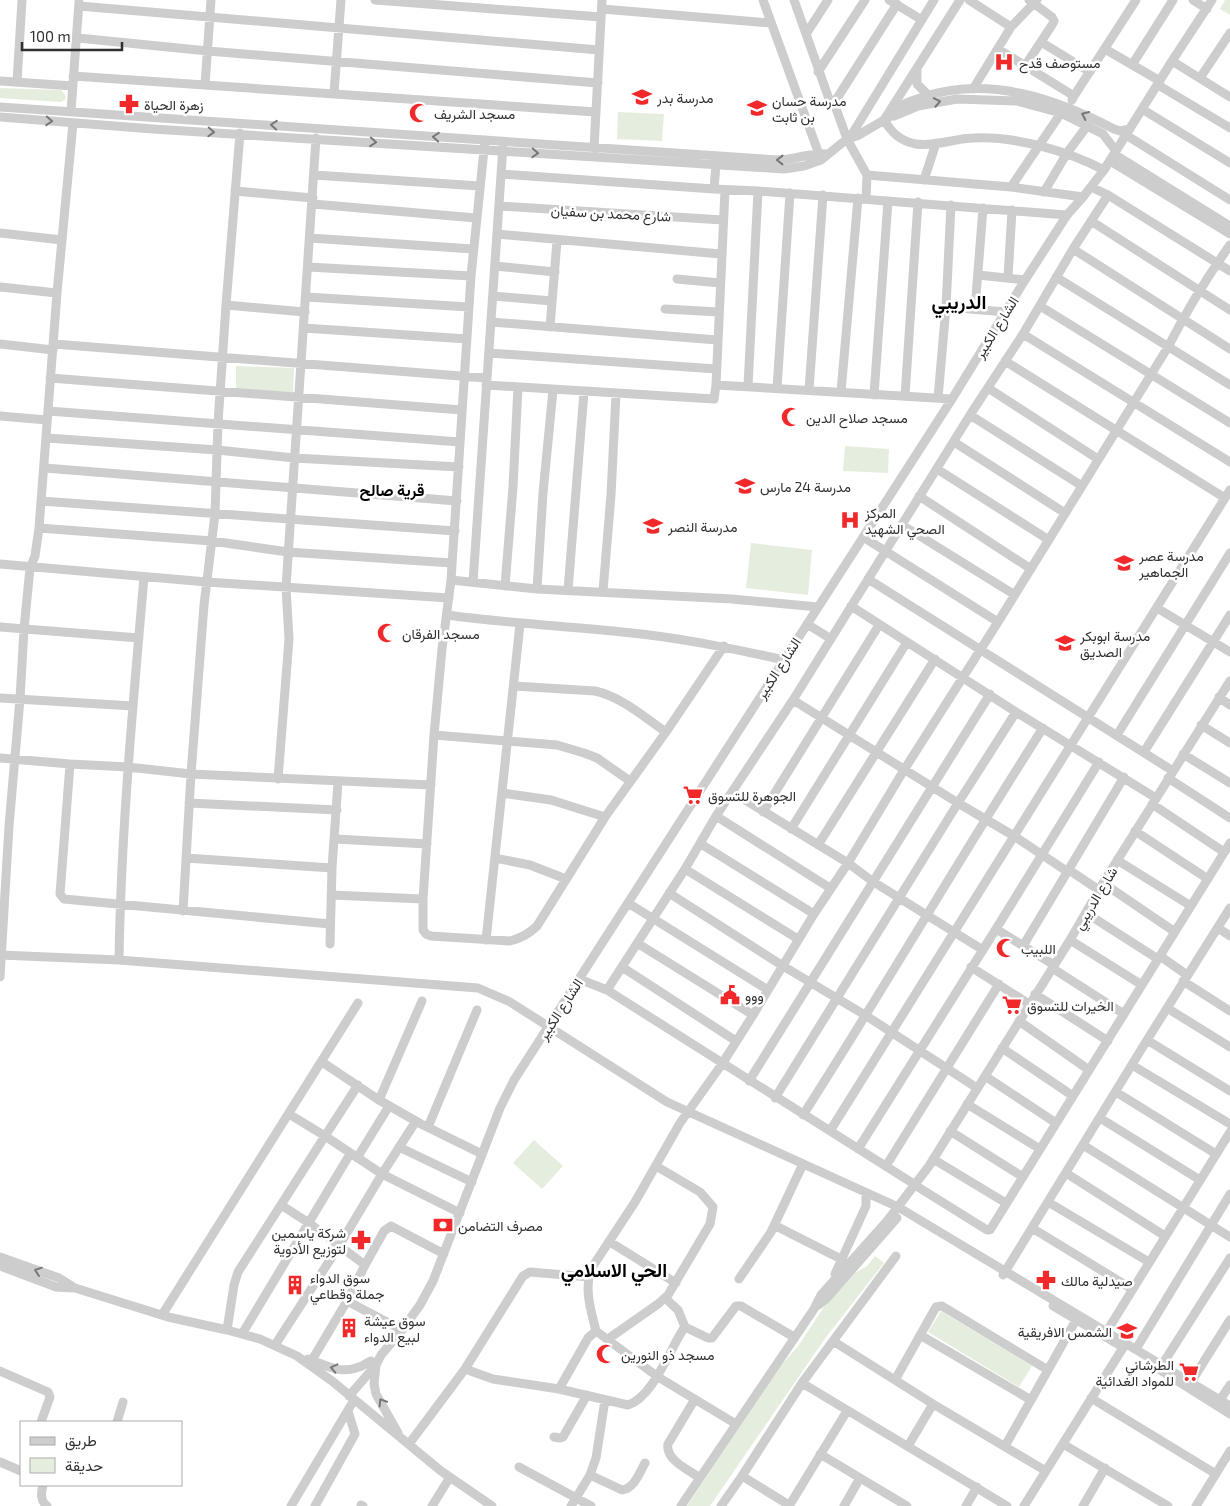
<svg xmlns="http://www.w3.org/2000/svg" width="1230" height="1506" viewBox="0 0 1230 1506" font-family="'Exo 2',Vazirmatn,sans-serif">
<rect width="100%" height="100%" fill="#fff"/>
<!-- green -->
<path fill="#e5eede" d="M1225 0H1230V15L1220 9Z
M0 88 61 90 66 96 65 100 60 102 0 98Z
M618 112 664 114 662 141 617 139Z
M236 366 294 368 293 394 236 392Z
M845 446 889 449 888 473 843 471Z
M751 543 812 550 808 595 746 588Z
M534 1140 563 1166 542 1189 513 1163Z
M875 1256 884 1263 826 1337 710 1506H687L782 1364 799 1345 825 1305 855 1273 867 1266Z
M941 1311 1032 1366 1019 1387 928 1332Z"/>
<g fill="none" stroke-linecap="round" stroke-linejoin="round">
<!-- minor -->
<path stroke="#cdcdcd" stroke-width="9" d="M375 0 601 17
M763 0 820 157
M794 0 829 99 834 103 847 139 867 175 1011 187 1083 197
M889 0 922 20
M960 0 884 120C892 133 900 141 916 144 936 147 955 138 974 138 1015 136 1068 151 1104 170
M969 0 1011 27
M1193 0 1207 9
M79 6 599 50
M602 9 771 23
M806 34 828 0
M78 38 208 51 598 83
M1041 42 1090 72
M998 49 1074 96 1072 100
M1105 49 1160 81
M1172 61 1230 97
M1132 65 1173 0
M1025 66 1052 25 1054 21 1052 17 1029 0
M917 70V84L928 95
M818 72 865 0
M73 76 596 112
M1200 78 1230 33
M0 81 73 86
M17 82 22 0
M205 85 211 0
M1158 85 1230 128
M973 89 1011 27 1037 0
M334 93 341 0
M1074 96 1136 0
M834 103 897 4
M0 107 777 160C794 160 812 152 827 154
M1142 109 1230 163
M71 111 79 2
M894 116 918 106 957 99 1017 101 1061 113 1103 134 1116 151
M0 117 153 129 784 169 804 166 821 160 847 139 857 136 891 116C897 105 913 100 923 97 989 75 1056 99 1114 129L1120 131 1130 129
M1126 135 1230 200
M849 139 934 0
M485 140 471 276 451 580 442 649 434 735 423 899V930L426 934 431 936 510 941C522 938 529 934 537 926L605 817 666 732 724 646
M594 148 602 0
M1114 154 1230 226
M1110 161 1230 234
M501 174 714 189 758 191 1067 215
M314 175 479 186
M924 180 936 143
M1011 187 1061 113
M1091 187 1108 195 1230 271
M714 189 716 165
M235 191 313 198
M1044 192 1067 153 1087 126
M866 199 867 175
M313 204 476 218
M499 206 723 220
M1091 221 1230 310
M0 233 62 240
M497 234 721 254
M310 238 473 249
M1073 249 1230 349
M495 266 555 272
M308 267 471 276
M978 275 1025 280
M1008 277 1012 210
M1056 277 1230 385
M677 279 720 283
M0 287 57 293
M493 296 552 301
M306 297 469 307
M226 305 305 312
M1040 306 1230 423
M946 307 1006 312
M665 309 719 312
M975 309 983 208
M491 322 717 340
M550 327 557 241
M304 328 467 339
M1023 334 1230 462
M0 344 53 350
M54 344 486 378
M489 353 716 369
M1005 361 1225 498
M50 378 462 410
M486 385 714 399 716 385 725 190
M716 385 952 399
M748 386 758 191
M777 388 790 193
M988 388 1098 459
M809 390 823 195
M841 392 858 198
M874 395 888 201
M905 396 918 202
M938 398 946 307 951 205
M48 411 460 442
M970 415 1082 486
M0 416 47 420
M47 438 217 450 294 458 459 467
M954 442 1065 513
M45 468 457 501
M937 469 1049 540
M919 496 1031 569
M41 501 455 531
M902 525 1015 595
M39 528 212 541 288 552 452 563
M863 537 998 622
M0 564 207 582 449 598
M868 579 1173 771
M451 580 537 589 732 599 818 607
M473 582 503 146
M505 586 513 487 518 387
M537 589 543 493 553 390
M568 590 584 392
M603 591 611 495 616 394
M851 606 1016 712 1156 798
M1157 608 1230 652
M447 615C505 623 564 626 622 632 677 637 730 648 784 660
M807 624 831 639
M0 627 139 638
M514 686 595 691C622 697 644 717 666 732
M1219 697 1230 705
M0 698 133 706
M793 700 958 803 1014 836 1068 872
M1201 725 1230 743
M434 735 557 745 584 753 597 758 630 781
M1117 735 1230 553
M1144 752 1230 615
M1183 754 1230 783
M0 758 70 764 128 767 191 774 431 785
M70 764 60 894 64 899 330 924
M1168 778 1230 818
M278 779 289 639 286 587 316 138
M732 792 848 863 872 881 983 950
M502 793 551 800 605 817
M189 803 337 810
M1152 804 1224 852
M763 812 879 625
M716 816 830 888
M791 829 907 642
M1135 831 1208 879
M335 839 427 844
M701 844 814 914
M818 845 935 659
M186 858 332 868
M495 858 530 865 566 879
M1117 860 1191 906
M685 869 798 939
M1069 870 1099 890
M1103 883 1175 932
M669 893 783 966 865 1015 977 1088
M331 895 423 899
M628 903 768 990
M183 911 191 774 204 605 215 514 218 423 226 305 240 133
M1086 913 1158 959
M1218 928 1230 936
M996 929 1054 965
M486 940 520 624
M1070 940 1142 985
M637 943 753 1015
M330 944 332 868 338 782
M1023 946 1124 777
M0 955 119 960 478 988 510 1002 667 1102 898 1207 1230 1406
M1160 956 1187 975
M119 960C121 832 133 704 144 577
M622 967 736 1041
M971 967 1029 1004
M1052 968 1124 1014
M0 977 9 826 20 699 24 629 30 568 35 556 39 528 57 293 73 123
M579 979 607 990
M1183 981 1230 1011
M1035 994 1108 1041
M1167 1008 1230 1047
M1019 1021 1089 1070
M1147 1040 1230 1091
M1002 1048 1073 1096
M322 1062 379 1100 421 1124 482 1154
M1132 1065 1230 1124
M985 1076 1056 1123
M749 1081 990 694
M1116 1092 1216 1154
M775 1098 958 803 1016 712
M379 1100 422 1001
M967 1104 1040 1149
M289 1114 325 1136 358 1085
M803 1115C885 987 961 856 1043 728
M1100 1118 1200 1180
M416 1121 382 1174 460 1213
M428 1127 477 1010
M830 1131 1230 490
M950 1131 1023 1177
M1083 1145 1230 1237
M399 1147 472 1182
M858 1149 996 929 1099 762
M357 1158 389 1106
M933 1159 1006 1203
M886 1166 999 984
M1066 1173 1165 1236
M914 1184 607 990 685 869 716 816 793 700 970 415 1023 334 1073 249 1108 195
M918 1187 987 1230H990L1230 843
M1048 1202 1149 1262
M281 1205 309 1223 365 1265 347 1301 312 1360
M774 1225 843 1260
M1032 1228 1132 1289
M610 1242 676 1283
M0 1257 59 1278 75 1288 168 1317 227 1330 260 1339 297 1356 332 1381 441 1471 492 1506
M365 1265 384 1231 391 1226 444 1254
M0 1266 56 1287 72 1288
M835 1274 866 1206V1193
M1003 1275 1147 1040 1230 908
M739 1279 771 1232 803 1164
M665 1298 678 1310 685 1327
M347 1301 402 1330
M817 1306 826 1299 897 1218
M1053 1306 1119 1345
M162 1315 358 1003
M227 1330 234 1285 238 1272 325 1136 382 1174 339 1246 275 1345
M1107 1331 1230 1132
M242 1334 350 1154
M920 1335 1031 1400
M608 1339 658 1304 668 1295 710 1224 713 1207 700 1192 656 1166
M833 1341 933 1404 1046 1471
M1136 1349 1230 1194
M308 1359C324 1364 339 1374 356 1368 362 1367 366 1363 371 1361
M376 1365 374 1384 376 1394 398 1433
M1162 1365 1230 1258
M465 1369 493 1379 559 1389 628 1405C653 1397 670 1349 684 1328H687L708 1338H712L736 1306H741L794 1337
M1048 1370 1076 1320
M1160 1370 1230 1414
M0 1371 48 1392 50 1397 41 1422
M895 1380 936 1307 942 1306 1048 1370 1005 1446
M1191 1382 1230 1320
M802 1383 1007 1506
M559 1389 588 1338 596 1331
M349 1396 376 1365 381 1355 402 1330 420 1305 433 1281 500 1108 514 1080 952 399 1025 280 1067 215 1083 197 1104 170 1172 61 1212 0
M1091 1398 1216 1474
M695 1399 668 1444C665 1460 689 1470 700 1478
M1220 1400 1230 1385
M117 1422 123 1402
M736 1424 658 1377 596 1331C591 1311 584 1289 591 1269L635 1202 680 1123 722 1064 753 1015 814 914 848 863 904 770 998 622 1168 347C1186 312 1207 277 1230 245
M554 1437 560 1438 563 1437 587 1395
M409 1444 465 1369 523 1276 530 1272 589 1277
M1063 1444 1168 1506
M908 1446 933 1404
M820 1454 907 1506
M0 1462 21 1471
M519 1467 591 1506
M590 1475 622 1490C634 1489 640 1472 645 1463
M742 1476 789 1505
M43 1485C41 1493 40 1501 47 1506
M361 1505 363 1506
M291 1506 354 1400
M315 1506 355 1434 348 1411
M432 1506 450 1477
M571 1506 590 1475 596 1458 605 1400
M681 1506 814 1309 821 1295 887 1221 929 1166 1070 940 1103 883 1230 681
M721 1506 742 1476 802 1383 896 1256
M789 1506 847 1411
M844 1506 860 1478
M966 1506 977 1487
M1024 1506 1126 1343
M1083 1506 1105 1468
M1196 1506 1230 1451"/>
</g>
<!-- one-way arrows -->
<defs><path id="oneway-chevron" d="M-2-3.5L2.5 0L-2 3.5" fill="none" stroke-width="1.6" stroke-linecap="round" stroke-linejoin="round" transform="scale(1.25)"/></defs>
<g stroke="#777">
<use href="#oneway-chevron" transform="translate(937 102) rotate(-11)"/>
<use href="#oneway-chevron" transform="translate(1085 115) rotate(-155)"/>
<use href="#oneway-chevron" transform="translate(49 121) rotate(4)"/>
<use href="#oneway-chevron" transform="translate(274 125) rotate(-176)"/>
<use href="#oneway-chevron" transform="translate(211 132) rotate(3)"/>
<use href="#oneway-chevron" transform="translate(436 137) rotate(-176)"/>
<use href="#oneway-chevron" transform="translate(373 142) rotate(4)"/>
<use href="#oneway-chevron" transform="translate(535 153) rotate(3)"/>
<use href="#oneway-chevron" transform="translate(780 160) rotate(180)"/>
<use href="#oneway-chevron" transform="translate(38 1271) rotate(-161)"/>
<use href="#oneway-chevron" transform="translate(334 1368) rotate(-167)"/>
<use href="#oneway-chevron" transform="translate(382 1402) rotate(-122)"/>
</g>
<!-- icons -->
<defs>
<symbol id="hospital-bare" viewBox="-9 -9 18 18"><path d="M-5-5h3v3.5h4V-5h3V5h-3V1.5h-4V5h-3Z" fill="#f1292b" stroke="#fff" stroke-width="2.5" paint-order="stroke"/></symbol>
<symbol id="school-bare" viewBox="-9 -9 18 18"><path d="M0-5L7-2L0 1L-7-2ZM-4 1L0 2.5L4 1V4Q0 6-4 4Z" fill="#f1292b" stroke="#fff" stroke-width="2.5" paint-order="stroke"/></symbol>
<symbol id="pharmacy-bare" viewBox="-9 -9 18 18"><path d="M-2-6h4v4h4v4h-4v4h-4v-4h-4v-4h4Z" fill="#f1292b" stroke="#fff" stroke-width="2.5" paint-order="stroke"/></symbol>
<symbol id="mosque-bare" viewBox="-9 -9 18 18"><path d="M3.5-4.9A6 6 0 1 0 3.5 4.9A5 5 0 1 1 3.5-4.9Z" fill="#f1292b" stroke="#fff" stroke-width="2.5" paint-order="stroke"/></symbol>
<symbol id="supermarket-bare" viewBox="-9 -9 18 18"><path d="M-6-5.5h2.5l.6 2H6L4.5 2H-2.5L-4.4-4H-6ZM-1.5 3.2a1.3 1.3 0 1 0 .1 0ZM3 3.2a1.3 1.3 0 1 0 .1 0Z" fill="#f1292b" stroke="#fff" stroke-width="2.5" paint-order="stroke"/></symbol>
<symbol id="civic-bare" viewBox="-9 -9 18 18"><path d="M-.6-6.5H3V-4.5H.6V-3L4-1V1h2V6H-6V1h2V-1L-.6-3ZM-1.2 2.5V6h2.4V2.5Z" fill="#f1292b" stroke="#fff" stroke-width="2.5" paint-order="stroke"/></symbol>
<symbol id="bank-bare" viewBox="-9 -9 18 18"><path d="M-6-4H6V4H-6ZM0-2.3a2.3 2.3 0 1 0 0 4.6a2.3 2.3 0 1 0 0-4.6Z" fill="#f1292b" stroke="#fff" stroke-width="2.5" paint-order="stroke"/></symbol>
<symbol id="building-bare" viewBox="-9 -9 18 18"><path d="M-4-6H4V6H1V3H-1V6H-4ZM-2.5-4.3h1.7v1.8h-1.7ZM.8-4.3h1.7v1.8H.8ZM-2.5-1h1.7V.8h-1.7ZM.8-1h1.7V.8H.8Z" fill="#f1292b" stroke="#fff" stroke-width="2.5" paint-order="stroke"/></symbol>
</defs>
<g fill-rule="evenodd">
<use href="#hospital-bare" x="990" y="48" width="28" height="28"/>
<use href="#school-bare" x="628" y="83" width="28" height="28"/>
<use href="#pharmacy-bare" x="115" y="90" width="28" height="28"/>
<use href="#school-bare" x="743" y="94" width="28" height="28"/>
<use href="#mosque-bare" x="405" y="99" width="28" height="28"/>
<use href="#mosque-bare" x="777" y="403" width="28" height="28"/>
<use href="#school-bare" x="731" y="472" width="28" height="28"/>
<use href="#hospital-bare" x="836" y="506" width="28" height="28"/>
<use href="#school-bare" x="639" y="512" width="28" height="28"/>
<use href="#school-bare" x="1110" y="549" width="28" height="28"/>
<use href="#mosque-bare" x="373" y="619" width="28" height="28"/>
<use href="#school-bare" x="1051" y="629" width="28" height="28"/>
<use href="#supermarket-bare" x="679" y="781" width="28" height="28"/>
<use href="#mosque-bare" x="992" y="934" width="28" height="28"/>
<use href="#civic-bare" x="716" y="981" width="28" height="28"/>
<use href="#supermarket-bare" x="998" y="991" width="28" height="28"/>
<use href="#bank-bare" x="429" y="1211" width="28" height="28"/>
<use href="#pharmacy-bare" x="347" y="1226" width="28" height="28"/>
<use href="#pharmacy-bare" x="1032" y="1266" width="28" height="28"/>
<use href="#building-bare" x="281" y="1271" width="28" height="28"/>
<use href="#building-bare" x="335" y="1314" width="28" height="28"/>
<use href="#school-bare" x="1113" y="1317" width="28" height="28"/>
<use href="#mosque-bare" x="592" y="1340" width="28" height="28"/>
<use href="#supermarket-bare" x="1175" y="1358" width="28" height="28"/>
</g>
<g text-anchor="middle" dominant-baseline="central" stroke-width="5" stroke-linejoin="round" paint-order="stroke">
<!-- poi labels -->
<g font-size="14" fill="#303030" stroke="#fff" text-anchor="start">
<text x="1019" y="62">مستوصف قدح</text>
<text x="657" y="97">مدرسة بدر</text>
<text x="772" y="100">مدرسة حسان<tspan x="772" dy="16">بن ثابت</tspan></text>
<text x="144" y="104">زهرة الحياة</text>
<text x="434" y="113">مسجد الشريف</text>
<text x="806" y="417">مسجد صلاح الدين</text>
<text x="760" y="486">مدرسة 24 مارس</text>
<text x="865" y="512">المركز<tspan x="865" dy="16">الصحي الشهيد</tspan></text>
<text x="668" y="526">مدرسة النصر</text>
<text x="1139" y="555">مدرسة عصر<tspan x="1139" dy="16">الجماهير</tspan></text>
<text x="402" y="633">مسجد الفرقان</text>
<text x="1080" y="635">مدرسة ابوبكر<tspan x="1080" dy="16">الصديق</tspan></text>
<text x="708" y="795">الجوهرة للتسوق</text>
<text x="1021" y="948">اللبيب</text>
<text x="745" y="995">ووو</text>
<text x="1027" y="1005">الخيرات للتسوق</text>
<text x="458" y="1225">مصرف التضامن</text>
<text x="346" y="1232" text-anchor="end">شركة ياسمين<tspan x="346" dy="16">لتوزيع الأدوية</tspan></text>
<text x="310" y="1277">سوق الدواء<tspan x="310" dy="16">جملة وقطاعي</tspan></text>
<text x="1061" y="1280">صيدلية مالك</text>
<text x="364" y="1320">سوق عيشة<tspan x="364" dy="16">لبيع الدواء</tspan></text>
<text x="1112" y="1331" text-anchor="end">الشمس الافريقية</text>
<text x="621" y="1354">مسجد ذو النورين</text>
<text x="1174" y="1364" text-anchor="end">الطرشاني<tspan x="1174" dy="16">للمواد الغدائية</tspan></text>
</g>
<!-- street labels -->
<g font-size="14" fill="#303030" stroke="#fff">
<text transform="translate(611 213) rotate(3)">شارع محمد بن سفيان</text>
<text transform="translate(996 327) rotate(-58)">الشارع الكبير</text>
<text transform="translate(778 668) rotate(-57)">الشارع الكبير</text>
<text transform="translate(1095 898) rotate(-59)">شارع الدريبي</text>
<text transform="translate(560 1009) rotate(-57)">الشارع الكبير</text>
</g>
<!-- quarter labels -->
<g font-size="16" font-weight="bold" fill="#000" stroke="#fff">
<text x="392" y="489">قرية صالح</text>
</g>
<!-- district labels -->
<g font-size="19" font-weight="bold" fill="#000" stroke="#fff">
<text x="959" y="301">الدريبي</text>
<text x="614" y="1269">الحي الاسلامي</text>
</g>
</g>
<!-- legend -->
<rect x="20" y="1421" width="162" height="65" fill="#ffffff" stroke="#acacac"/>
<rect x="30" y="1437" width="25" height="8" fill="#cdcdcd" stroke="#acacac"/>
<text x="65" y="1446" font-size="15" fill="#303030">طريق</text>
<rect x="30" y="1458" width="25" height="15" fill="#e5eede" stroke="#acacac"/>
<text x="65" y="1471" font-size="15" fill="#303030">حديقة</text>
<!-- scale -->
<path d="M22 42v8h100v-8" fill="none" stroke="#303030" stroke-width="2.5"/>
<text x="30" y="42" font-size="15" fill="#303030" stroke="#ffffff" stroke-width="4" paint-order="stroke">100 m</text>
</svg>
